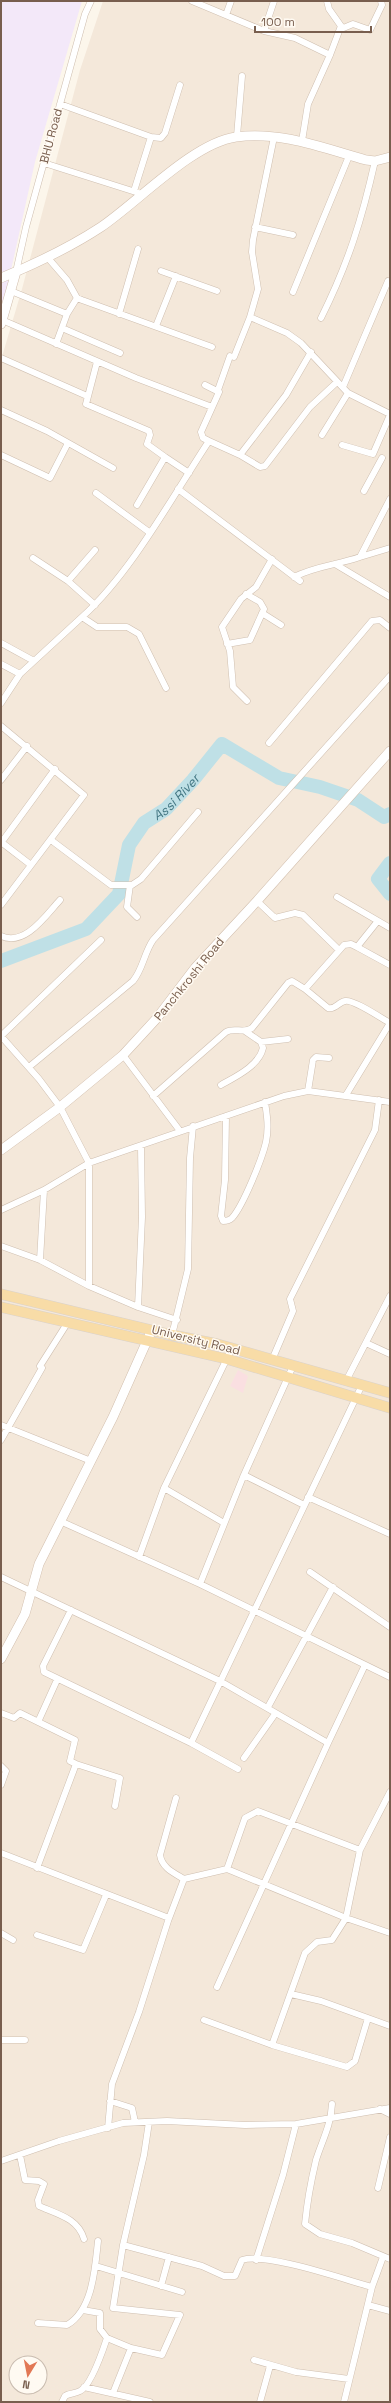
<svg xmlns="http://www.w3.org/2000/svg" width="391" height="2403" viewBox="0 0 391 2403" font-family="'Space Grotesk',sans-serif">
<rect width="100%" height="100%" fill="#fcf6eb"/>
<!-- residential -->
<path fill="#f4e8da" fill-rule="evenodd" d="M103 1H390V2402H1V360L22 289 80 70ZM16 2363H40V2387H16Z"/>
<!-- education -->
<path fill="#f3e8f9" d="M1 1H82L35 162 7 288 1 307Z"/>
<!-- medical -->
<path fill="#fadfe1" d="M238 1370 248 1376 243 1393 230 1386Z"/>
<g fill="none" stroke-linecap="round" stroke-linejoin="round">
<!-- river -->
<g stroke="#bfe0e6" stroke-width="14">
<path d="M390 863 378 879 390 894"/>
<path id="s1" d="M1 961 86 929 119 894 129 845 144 823 166 809 193 780 222 744 279 778 320 787 358 800 384 817 390 814"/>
</g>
<defs>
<path id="street" d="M192 1 264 31 274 1
M327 1 329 9 341 26 330 55
M226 15 231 1
M341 29 353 24 370 30 382 5 381 1
M264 31 295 38 330 55 308 104 302 141
M60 104 151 137 161 138 165 133 180 85
M237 136 242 76
M274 137 253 240 252 252 258 289 250 317 287 333 301 343 348 393 390 414
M44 163 142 194
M134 191 151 137
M255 227 293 235
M48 258 67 280 77 298 82 300 212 347
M161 271 217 291
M16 272 26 227 85 14 91 1
M11 291 67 314
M293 292 349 156
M119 314 138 249
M321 318C348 264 362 219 375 161
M2 320 136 378 212 407
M156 326 176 276
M62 328 120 353
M56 344 67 314 77 298
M234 357 250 317
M1 358 87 396
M97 362 86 404 149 431 150 435 147 444 165 457
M205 385 219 392 201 432 203 438 209 441
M343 387 388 281
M218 390 230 356
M1 410 47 431 113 468
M322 435 348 393
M342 445 373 454 390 415
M1 455 50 478 68 443
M240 455 260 467 265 466 310 407 337 382
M178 489 300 581
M364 491 382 458
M96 493 149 532
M137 505 165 457 189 473
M360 557 390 548
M33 558 68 581 95 605
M335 564 390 597
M294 577C315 566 337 565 360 557L390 499
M68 581 95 550
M262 613 281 625
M82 617C131 573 172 497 209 441L240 455 286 395 311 352
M1 643 34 661
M227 644 250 640 264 609 260 602 246 594
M1 664 20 674
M247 701 233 687 230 651 222 627 241 599 256 587 272 559
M1 703 20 674 82 617 97 627H127L139 634 166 688
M1 726 84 795 1 905
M269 743 372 621 380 620 390 628
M1 780 27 746
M51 840 111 885H132L141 879 198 812
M1 842 31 865
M1 843 55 769
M130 885 127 907 137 917
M337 897 390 928
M257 901 275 918 295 913 303 915 339 950
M1 936C25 947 46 915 60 900
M357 947 390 965
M305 989 344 945 351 944 357 947 377 922
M1 1036 39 1079 60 1107 89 1163V1286
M1 1036 101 940
M261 1042 288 1039
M123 1055 180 1131
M29 1067 133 981C143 969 144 953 153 940L390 676
M221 1085C235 1077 259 1066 263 1048L261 1042 245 1031
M308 1091 313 1060 316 1057 329 1058
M346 1095 390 1023
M153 1096 226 1032C234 1027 244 1034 252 1028L288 983 292 981 305 989 328 1008C336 1010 338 1002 345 1001 353 999 381 1018 390 1023
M226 1116 225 1180 221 1216 223 1221C226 1221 229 1221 232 1218 243 1206 262 1159 266 1142 269 1128 267 1115 265 1102
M1 1210 44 1190 89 1163 284 1096 308 1091 390 1102
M1 1246 40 1260 89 1286 138 1307 177 1320
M40 1260 44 1190
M138 1307 142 1217 141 1146
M172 1335 188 1269 190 1158 193 1126
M366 1343 390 1354
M272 1360 293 1311 290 1299 375 1130 379 1100
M40 1366 68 1322
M346 1381 390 1296
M1 1425 91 1461
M1 1440 42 1368
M244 1475 304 1505
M164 1488 224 1523
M308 1497 390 1534
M60 1521 200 1584 390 1677
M139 1557 164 1488 232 1348
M310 1572 390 1627
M1 1577 220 1681 328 1743
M200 1584 243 1477 293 1366
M71 1610 43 1666 44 1672 191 1743 238 1769
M268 1707 333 1587
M1 1713 14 1718 20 1713 75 1740 70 1761 76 1764 37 1868
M38 1722 57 1680
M191 1743 362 1385
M244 1758 275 1714
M76 1764 120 1778 115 1806
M1 1766 6 1771 1 1785
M176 1798 160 1855C162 1868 174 1873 184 1879
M360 1850 258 1811 245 1818 227 1869 346 1918 390 1933
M1 1853 169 1918
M1 1933 13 1940
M37 1935 83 1950 106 1895
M217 1987 328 1743 365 1665
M291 1994 321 2001 390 2026
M204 2020 272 2045 347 2067 355 2061 368 2018
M1 2040H25
M272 2045 305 1953 317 1942 332 1940 346 1918 360 1850 390 1792
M110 2101 132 2108 135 2122
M332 2104C331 2125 322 2141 316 2160 311 2181 307 2203 305 2224L320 2234 352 2243 390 2259
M380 2109 390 2114
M108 2128 112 2084 139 2012 168 1921 184 1879 227 1869
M20 2155 25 2180 39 2181 44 2184 38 2200 39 2206C57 2214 78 2218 84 2239
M1 2161 59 2141 123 2123 167 2121 245 2125 296 2124 390 2108
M378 2188 390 2137
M123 2245 202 2266 224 2276H235L242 2260C265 2252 346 2280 372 2287
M256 2260 283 2175 296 2124
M96 2266 182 2292
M161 2286 169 2257
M368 2305 390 2311
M38 2323 67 2325C93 2310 95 2268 98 2241
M107 2338 131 2348 162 2355 180 2315 113 2308 123 2245 144 2155 149 2122
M254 2360 296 2372 349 2379
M84 2387 150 2402
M113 2393 131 2348
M62 2402 65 2396C69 2393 75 2394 80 2391 91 2386 103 2350 107 2338L100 2329V2313L83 2310
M260 2402 270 2366
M344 2402 372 2287 383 2257"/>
<path id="secondary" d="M1 278C35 264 69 248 101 227 138 202 193 143 236 137 281 131 323 148 366 160L375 161 390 157
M1 324 16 272
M1 1150 60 1107 123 1055 157 1018 195 968 257 901 390 751
M1 1659 25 1614 39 1564 113 1417 150 1334"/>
<path id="primary" d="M1 1294 172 1335 217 1344 390 1393
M1 1307 227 1359 390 1408"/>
</defs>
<!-- street casing -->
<use href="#street" stroke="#cfbfb0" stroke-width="7"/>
<!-- secondary casing -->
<use href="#secondary" stroke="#d2bfae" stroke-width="10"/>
<!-- primary casing -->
<use href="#primary" stroke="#d9d2cd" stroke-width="11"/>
<!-- street -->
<use href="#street" stroke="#fff" stroke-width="6"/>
<!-- secondary -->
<use href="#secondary" stroke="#fff" stroke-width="9"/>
<!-- primary -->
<use href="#primary" stroke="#f8dca7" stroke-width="10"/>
</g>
<g text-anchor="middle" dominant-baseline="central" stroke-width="3" stroke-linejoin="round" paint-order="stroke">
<!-- street labels -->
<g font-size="12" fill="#785e4e" stroke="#fffaf2">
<text transform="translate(51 136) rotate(-75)">BHU Road</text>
<text transform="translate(189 979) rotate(-51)">Panchkroshi Road</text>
<text transform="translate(196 1340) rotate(14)">University Road</text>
</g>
<!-- water labels -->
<g font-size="13" font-style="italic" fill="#447783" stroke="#fffaf2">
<text stroke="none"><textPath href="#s1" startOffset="257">Assi River</textPath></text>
</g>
</g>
<!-- border -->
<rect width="391" height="2403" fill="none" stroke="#785e4e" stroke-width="4"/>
<!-- north arrow -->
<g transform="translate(28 2375) rotate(190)"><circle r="19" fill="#fffaf2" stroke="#c9bcb0"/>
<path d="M0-3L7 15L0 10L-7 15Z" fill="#e27855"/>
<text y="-6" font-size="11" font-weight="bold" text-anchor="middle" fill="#785e4e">N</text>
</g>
<!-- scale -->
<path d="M255 26v6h116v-6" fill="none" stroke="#785e4e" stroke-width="2"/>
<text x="261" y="26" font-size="12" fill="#785e4e" stroke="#fffaf2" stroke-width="3" paint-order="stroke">100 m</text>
</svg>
